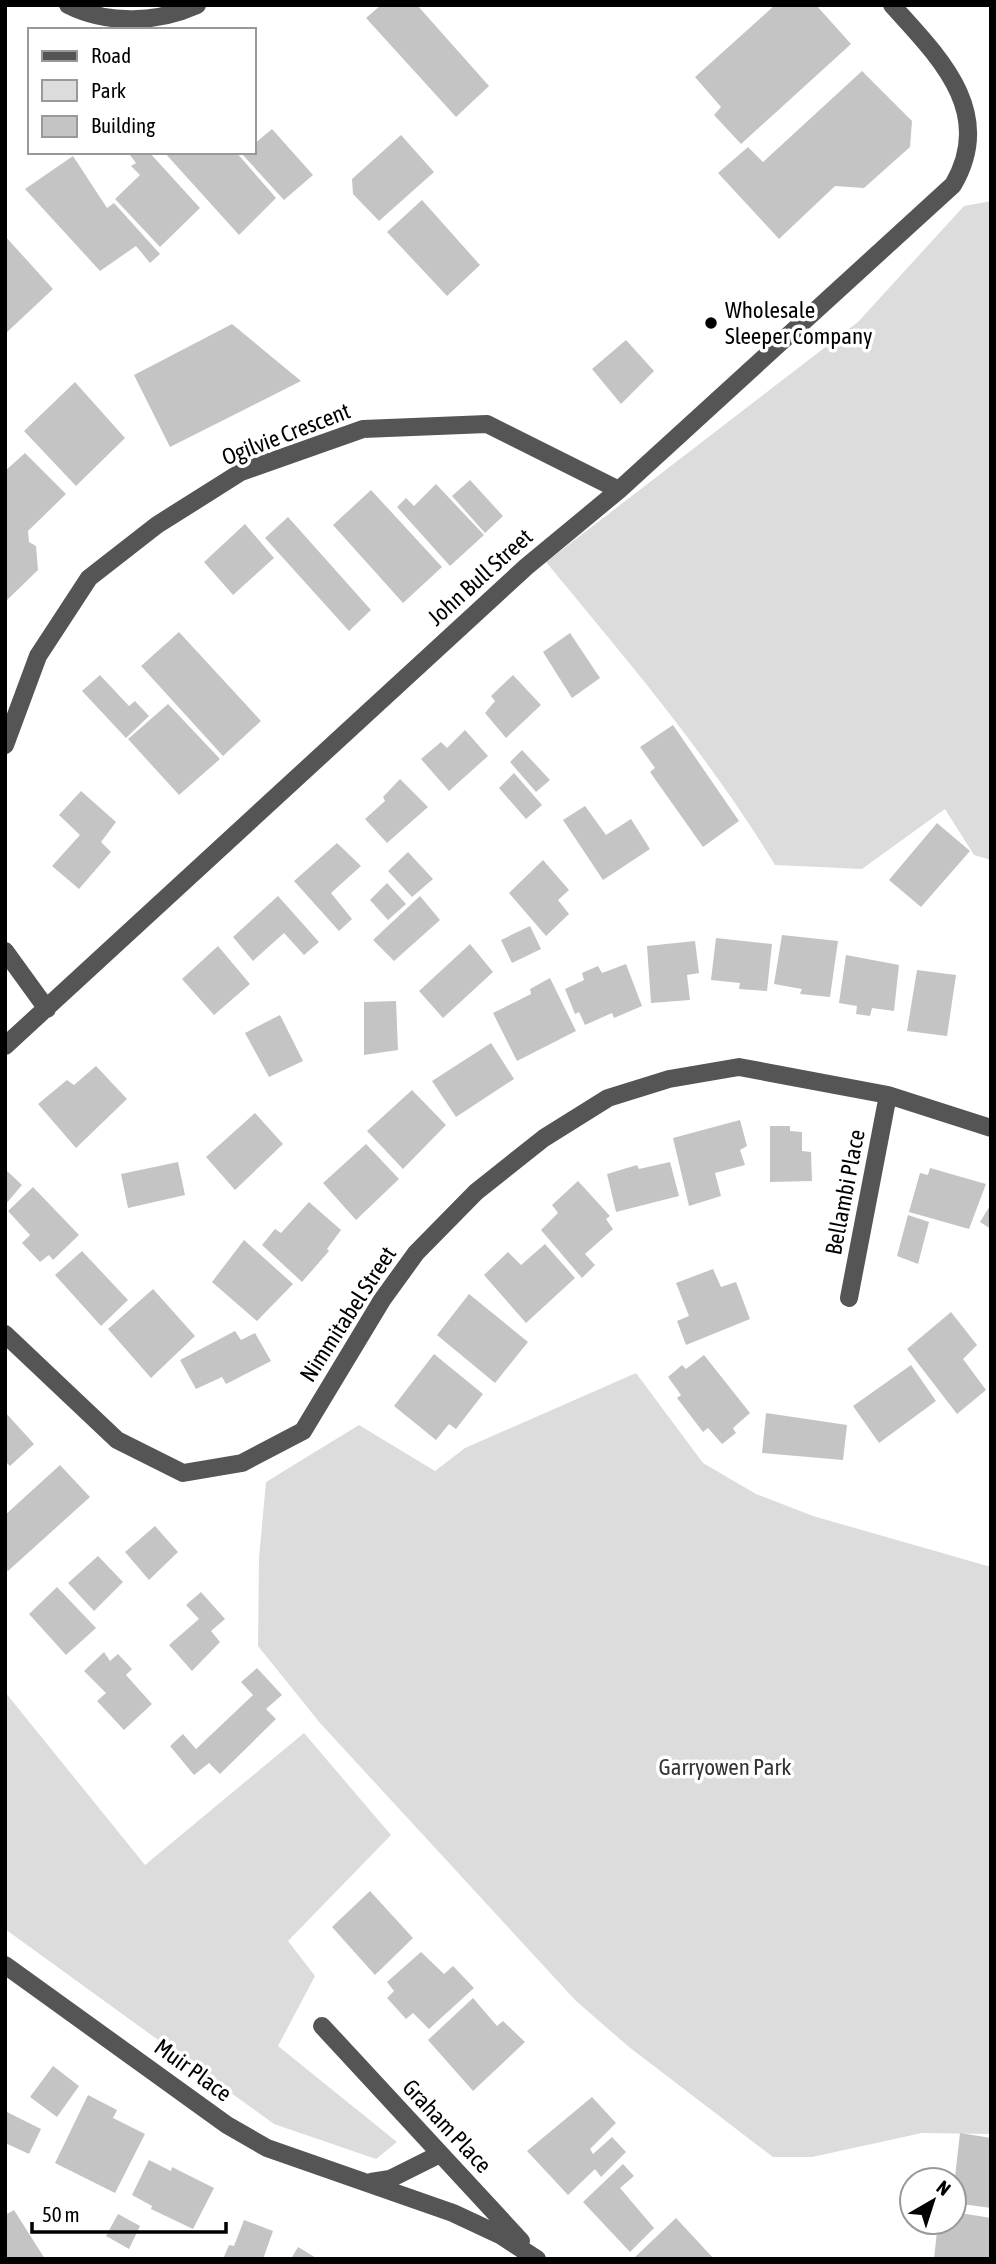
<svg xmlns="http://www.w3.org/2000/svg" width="996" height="2264" viewBox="0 0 996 2264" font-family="'Asap Condensed',sans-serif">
<rect width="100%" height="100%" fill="#fff"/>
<!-- green -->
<path fill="#dcdcdc" d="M991 201V860L974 855 945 809 862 869 775 865C709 756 627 660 546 562L858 322 964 206Z
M636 1373 703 1463 756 1494 813 1516 991 1567V2134L922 2133 812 2157H773L629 2047 576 2001 320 1723 258 1646 259 1558 266 1482 359 1425 435 1471 465 1448Z
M5 1692 145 1865 304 1733 391 1835 288 1941 315 1976 278 2046 397 2142 376 2159 274 2124 5 1929Z"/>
<!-- building -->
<path fill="#c4c4c4" d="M381 5H417L489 86 456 117 366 18Z
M775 5H816L851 44 741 144 714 115 721 107 695 77Z
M862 71 912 121 910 147 864 188 835 186 779 239 718 173 748 147 763 162Z
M272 129 313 175 284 200 242 154 254 152V144Z
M401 135 434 172 379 221 353 194 352 179Z
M133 152H149L200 208 160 247 115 199 140 175 131 166 136 163 130 155Z
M164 152H236L276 198 239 235Z
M73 156 107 208 114 203 160 254 150 263 136 246 100 271 25 189Z
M422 200 480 265 447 296 387 232Z
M5 236 53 289 5 334Z
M232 324 301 381 170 447 134 375Z
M626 340 654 371 621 404 592 369Z
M75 382 125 438 76 486 24 431Z
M25 453 66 494 28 531 29 542 36 546 38 570 5 602V471Z
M470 480 503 516 485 533 452 496Z
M436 484 484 535 450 566 397 507 406 498 414 506Z
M371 490 442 567 403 603 333 525Z
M288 517 371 610 349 631 265 538Z
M245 524 274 558 233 595 204 562Z
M179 632 261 721 223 756 141 666Z
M570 633 600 678 572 698 543 652Z
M100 675 129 706 135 701 149 716 126 738 82 691Z
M513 675 541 705 506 738 485 713 495 701 491 696Z
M168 704 220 759 179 795 128 739Z
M673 725 739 821 703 847 650 772 655 768 640 747Z
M465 730 488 756 449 791 421 759 441 742 447 748Z
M522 750 550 780 536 792 510 762Z
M514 773 542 805 526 819 499 788Z
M400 779 428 807 387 843 365 819 385 801 383 797Z
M81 791 116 822 101 842 111 852 79 889 52 866 80 835 59 815Z
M585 806 606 835 631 819 650 849 603 880 563 820Z
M937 823 970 851 921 907 889 880Z
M337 843 361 866 331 893 352 919 339 931 294 881Z
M408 852 433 879 412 897 388 871Z
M543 860 569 890 558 900 569 914 546 936 509 893Z
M387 883 406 904 388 920 370 900Z
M278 896 319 942 304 955 284 933 253 961 233 937Z
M420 896 440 920 394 961 373 940Z
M530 926 541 949 512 963 501 940Z
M782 935 838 941 830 997 800 994 802 989 774 984Z
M716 938 772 944 767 991 739 989 740 983 711 980Z
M695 941 699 973 687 975 690 1000 651 1003 647 946Z
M470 944 493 972 443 1018 419 991Z
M218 946 250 984 214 1015 182 979Z
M846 955 899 965 894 1011 872 1008 870 1016 856 1014 857 1006 839 1003Z
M626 964 642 1006 614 1018 612 1013 585 1025 579 1012 575 1014 565 989 584 980 582 973 598 966 602 973Z
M917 970 956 975 947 1036 907 1031Z
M550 978 576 1031 517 1061 493 1013 531 994 530 989Z
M396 1001 398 1050 364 1055V1002Z
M280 1015 303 1061 269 1077 245 1033Z
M491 1043 514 1079 456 1117 432 1081Z
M96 1066 127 1099 76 1148 38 1104 67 1080 74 1085Z
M412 1090 446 1125 403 1169 367 1131Z
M255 1113 283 1144 235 1190 206 1157Z
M740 1120 747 1146 740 1150 745 1165 715 1173 721 1196 689 1206 673 1138Z
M770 1126H790V1131L802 1132V1151L811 1152 812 1181 770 1182Z
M366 1144 399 1179 356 1220 323 1183Z
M178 1162 185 1195 128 1208 121 1174Z
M670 1162 679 1196 616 1212 607 1174 637 1165 639 1169Z
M930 1168 986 1184 969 1229 909 1212 920 1173 928 1175Z
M5 1169 22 1185 5 1205Z
M578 1181 610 1216 606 1219 613 1229 585 1254 595 1265 582 1278 541 1230 558 1213 552 1205Z
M33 1187 79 1235 53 1260 49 1255 40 1262 22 1243 30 1235 8 1211Z
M309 1202 341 1230 327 1249 329 1251 302 1282 262 1245 275 1229 281 1233Z
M991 1204V1229L980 1222Z
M908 1215 929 1222 918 1264 897 1256Z
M244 1240 293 1284 257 1321 212 1282Z
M545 1244 575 1278 526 1323 484 1275 508 1252 521 1265Z
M82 1251 128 1300 101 1326 55 1275Z
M713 1269 721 1287 736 1282 750 1319 686 1345 677 1321 689 1316 676 1283Z
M153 1289 195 1336 151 1378 108 1329Z
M469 1294 528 1342 495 1383 437 1335Z
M951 1312 977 1345 963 1359 986 1390 957 1414 907 1349Z
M235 1331 241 1340 255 1333 271 1361 226 1384 222 1377 196 1389 180 1360Z
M434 1354 483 1394 456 1429 449 1424 436 1440 394 1406Z
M704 1355 750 1413 733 1428 736 1433 722 1444 708 1428 703 1432 677 1398 681 1395 668 1377 682 1365 686 1369Z
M911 1365 936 1401 879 1443 853 1406Z
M5 1412 34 1444 10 1466 5 1461Z
M766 1413 847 1425 843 1460 762 1453Z
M60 1465 90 1497 8 1571 5 1568V1515Z
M155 1526 178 1552 149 1580 125 1552Z
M98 1556 123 1582 94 1611 68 1583Z
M57 1587 96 1628 66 1655 29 1614Z
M201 1592 225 1619 211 1631 220 1642 192 1671 169 1645 199 1619 186 1605Z
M104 1652 110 1661 118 1654 132 1669 126 1675 152 1704 124 1730 97 1701 106 1693 84 1671Z
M257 1668 282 1695 266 1709 276 1719 220 1774 209 1763 194 1775 170 1746 183 1734 196 1749 253 1695 241 1682Z
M370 1891 413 1938 375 1975 332 1927Z
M421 1952 444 1974 453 1966 474 1988 429 2029 413 2013 406 2019 387 1998 394 1991 387 1982Z
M473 1998 497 2026 503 2021 525 2042 473 2091 428 2040Z
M53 2066 79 2086 57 2117 30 2097Z
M88 2095 117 2110 113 2118 145 2134 115 2193 55 2163Z
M592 2097 616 2123 590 2149 593 2154 612 2137 626 2152 601 2177 595 2169 568 2195 527 2151Z
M5 2111 41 2129 29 2154 5 2143Z
M960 2133 991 2138V2208L962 2204 964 2188 954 2186Z
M149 2160 171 2171 172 2167 214 2188 193 2229 151 2209 152 2206 132 2195Z
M623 2164 634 2176 620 2188 654 2228 630 2252 583 2202Z
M14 2210 45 2259H5V2215Z
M954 2212 991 2218V2259H934L938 2222H954Z
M118 2214 140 2226 129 2249 106 2236Z
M676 2218 714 2259H633Z
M244 2220 273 2231 263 2259H223L229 2245 234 2246Z
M298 2247 318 2259H291Z"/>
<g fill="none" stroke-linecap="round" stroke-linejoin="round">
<!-- minor -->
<path stroke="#555" stroke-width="18" d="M68 5C108 25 157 23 197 5
M5 745 38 656 89 578 157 525 241 472 363 429 487 424 619 490
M5 951 47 1009
M5 1046 526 567 619 490 953 185C996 112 939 57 892 5
M849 1298 888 1095
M5 1334 117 1440 183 1473 242 1463 303 1431 382 1300 416 1253 476 1192 544 1138 608 1098 669 1079 739 1067 888 1095 991 1128
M5 1965 227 2125 267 2148 453 2213 500 2235 537 2259
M322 2026 521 2241
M371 2182 390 2179 440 2154"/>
</g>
<!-- markers -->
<circle fill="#000" stroke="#fff" stroke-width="2.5" cx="711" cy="323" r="7"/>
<g text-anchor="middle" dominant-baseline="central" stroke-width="7" stroke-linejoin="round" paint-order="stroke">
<!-- poi labels -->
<g font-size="23" fill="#000" stroke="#fff" text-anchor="start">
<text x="725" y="310">Wholesale<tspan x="725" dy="26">Sleeper Company</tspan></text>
</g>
<!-- street labels -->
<g font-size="23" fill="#000" stroke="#fff">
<text transform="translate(286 434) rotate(-21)">Ogilvie Crescent</text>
<text transform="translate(480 577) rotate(-42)">John Bull Street</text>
<text transform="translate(845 1192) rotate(-79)">Bellambi Place</text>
<text transform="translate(348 1314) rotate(-57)">Nimmitabel Street</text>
<text transform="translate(193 2070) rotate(36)">Muir Place</text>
<text transform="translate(447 2126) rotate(47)">Graham Place</text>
</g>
<!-- park labels -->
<g font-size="23" fill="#333" stroke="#fff">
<text x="725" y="1767">Garryowen Park</text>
</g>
</g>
<!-- border -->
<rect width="996" height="2264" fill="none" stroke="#000000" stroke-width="14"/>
<!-- legend -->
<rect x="28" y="28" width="228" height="126" fill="#ffffff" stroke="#999999" stroke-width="2"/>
<rect x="42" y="51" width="35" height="10" fill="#555555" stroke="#999999" stroke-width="2"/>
<text x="91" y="63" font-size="21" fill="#000000">Road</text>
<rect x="42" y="80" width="35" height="21" fill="#dcdcdc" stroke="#999999" stroke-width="2"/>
<text x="91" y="98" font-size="21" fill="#000000">Park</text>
<rect x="42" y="116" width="35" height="21" fill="#c4c4c4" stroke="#999999" stroke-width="2"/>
<text x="91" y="133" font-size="21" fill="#000000">Building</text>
<!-- north arrow -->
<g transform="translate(933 2201) rotate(39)"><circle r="33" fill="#ffffff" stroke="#999999" stroke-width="2"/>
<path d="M0-5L12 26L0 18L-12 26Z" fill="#000000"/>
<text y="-10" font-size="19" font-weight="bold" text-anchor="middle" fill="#000000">N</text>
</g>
<!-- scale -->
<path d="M32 2222v10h194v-10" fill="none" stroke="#000000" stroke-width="3.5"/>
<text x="42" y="2222" font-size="21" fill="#000000" stroke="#ffffff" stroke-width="5" paint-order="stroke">50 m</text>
</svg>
